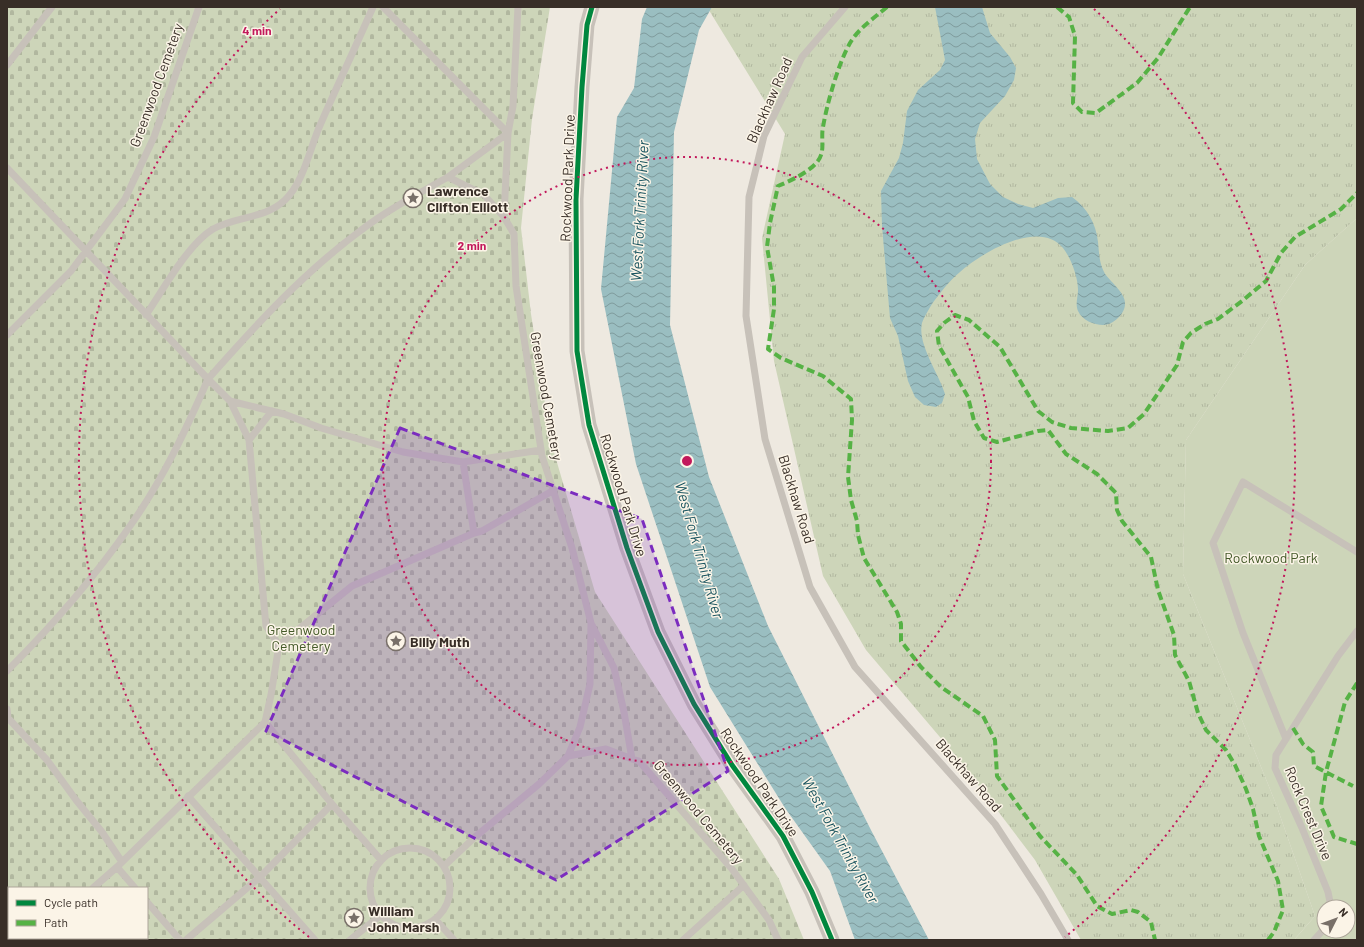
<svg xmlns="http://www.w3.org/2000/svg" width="1364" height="947" viewBox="0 0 1364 947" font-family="Barlow,sans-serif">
<defs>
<pattern id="grass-tufts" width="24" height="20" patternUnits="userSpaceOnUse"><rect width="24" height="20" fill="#cdd5b9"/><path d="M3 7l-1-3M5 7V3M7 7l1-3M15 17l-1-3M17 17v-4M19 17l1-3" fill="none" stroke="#b1b79f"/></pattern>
<pattern id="cemetery-stones" width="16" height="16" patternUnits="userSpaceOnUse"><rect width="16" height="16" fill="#cdd5b9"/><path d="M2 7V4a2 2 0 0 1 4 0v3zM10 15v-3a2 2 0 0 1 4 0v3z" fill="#b1b79f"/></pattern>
<pattern id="water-waves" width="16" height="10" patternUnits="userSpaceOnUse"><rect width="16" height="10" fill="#9abec1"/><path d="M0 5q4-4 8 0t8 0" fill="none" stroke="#7f9b9d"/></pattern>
</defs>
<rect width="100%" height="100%" fill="#eee9e0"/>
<!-- grass -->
<path fill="url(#grass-tufts)" d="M707 7H1357V218L1305 265 1186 440 1183 574 1276 804 1315 916 1294 940H1081L1035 860 956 756 866 650 823 576 774 361 762 238 785 134Z"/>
<!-- cemetery -->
<path fill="url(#cemetery-stones)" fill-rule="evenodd" d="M7 7H550L532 119 521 228 531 314 551 442 595 592 779 879 804 940H7ZM9 888H147V938H9Z"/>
<!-- park -->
<path fill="#cdd5b9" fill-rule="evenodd" d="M1357 218V940H1294L1315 916 1276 804 1183 574 1186 440 1305 265ZM1324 907H1348V931H1324Z"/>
<!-- water -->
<path fill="url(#water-waves)" d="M647 7H712L699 30 674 132 670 325 709 477 768 626 872 832 929 940H855L830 871 785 808 710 687 636 464 601 289 617 117 634 88 642 19Z
M935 7H982L990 33 1010 57 1016 68 1014 80 1005 96 980 123 975 139 977 159 990 184 1003 197 1018 204 1033 208 1058 198 1072 197C1087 208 1096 223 1098 242 1099 252 1099 262 1104 272 1109 281 1126 293 1125 304 1125 314 1113 325 1103 325 1094 325 1082 320 1078 311 1075 304 1078 297 1078 290 1078 277 1071 258 1063 248 1039 218 980 254 960 272 949 281 940 293 932 304 929 309 924 317 922 323 917 344 939 374 945 394L942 403 936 407 924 405 915 397 908 381 898 336 890 318 882 226 881 191 899 158 903 143 907 111 918 90 940 70 945 60Z"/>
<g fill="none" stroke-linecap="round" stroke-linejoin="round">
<!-- lane -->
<path stroke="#c7c1b9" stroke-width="7" d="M383 7 508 133 504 217
M845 7 802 57 764 136 749 197 746 316 765 439 810 587 855 667 995 824 1041 894 1068 940
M7 65 52 7
M7 168 208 379C186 430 162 481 130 526 94 578 52 626 7 671
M448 177C418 194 387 210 360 231 302 274 255 326 208 379L230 401 284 414 321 428 403 452 463 462 541 450
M146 315C163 290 188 244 213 229 236 216 265 219 285 200 304 182 310 147 321 123 338 84 356 46 373 7
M7 335 71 271 125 199 154 137 199 7
M230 401 249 440 266 626 279 645
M249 440 272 411
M463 462 474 533
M592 625 614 668 624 712 632 759 639 761 732 869 769 920 778 940
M7 709 8 718 47 760 76 800 102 832 122 862
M265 722 332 804 381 860
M1286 739 1243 633 1213 543 1243 482 1357 552
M568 756 606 749 632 759
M188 796 315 940
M370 888a40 40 0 1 1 80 0a40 40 0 1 1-80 0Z
M444 866 475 837 539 784 568 756 580 727 590 684 591 623 572 548 542 456 516 286 514 234 504 217 484 195 448 177 508 133 513 106 518 7
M117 867 135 888
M93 888 117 867 265 722 271 695 279 645 352 586 474 533 482 531 554 490
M147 902 180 940
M1331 907 1328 892 1302 828 1275 768 1276 755 1338 656 1357 631
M435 919 454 940
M49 938 50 940
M32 940 35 938
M186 940 260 877 332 804
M350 940 381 915
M683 940 744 885
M1314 940 1324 929"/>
<!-- street -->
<path stroke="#c7c1b9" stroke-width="15" d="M592 7 587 25 582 87 576 199 577 351 589 425 627 548 658 632 694 704 732 765 783 836 812 892 832 940"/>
<!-- quiet -->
<path stroke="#56b245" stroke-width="4" stroke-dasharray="8 4" stroke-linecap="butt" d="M887 7C874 18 858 29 850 43 838 64 827 104 823 127 821 136 824 147 821 155 817 169 790 181 778 186L770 223 767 247 774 287V309L768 349 781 358 823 376 851 399 852 420 848 477 851 500 857 521 858 535 864 558 897 612 901 624V641L921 667 941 687 983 716 995 740 997 776 1040 836 1077 875 1097 906 1112 914 1131 910 1138 912 1151 922 1155 940
M1057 7 1069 17 1075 36 1073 103 1082 112 1096 113 1137 83 1158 58 1190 7
M1357 683 1345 702 1326 772 1321 806 1334 837 1357 844
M1293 728 1303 744 1313 752 1314 766 1353 786
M1268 940 1274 932 1283 910 1278 881 1259 836 1253 809 1246 789 1235 765 1226 750 1206 730 1198 713 1189 681 1175 655 1174 635 1158 590 1151 557 1122 521 1117 510 1116 493 1097 474 1066 454 1048 430 1038 431 997 442 984 438 974 421 968 397 939 346 937 331 944 323 955 315 969 320 1000 347 1038 411 1052 422 1071 428 1108 431 1128 428 1144 414 1177 365 1183 342 1191 333 1205 324 1218 319 1242 301 1266 281 1281 253 1295 237 1341 209 1357 193"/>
<defs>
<path id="cycleway" d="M592 7 587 25 582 87 576 199 577 351 589 425 627 548 658 632 694 704 732 765 783 836 812 892 832 940"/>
</defs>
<!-- cycleway casing -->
<use href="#cycleway" stroke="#fbf4e7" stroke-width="8"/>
<!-- cycleway -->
<use href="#cycleway" stroke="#00873e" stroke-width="5"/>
</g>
<!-- marked area -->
<path fill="#7b2cbf" fill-opacity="0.2" stroke="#7b2cbf" stroke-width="3" stroke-dasharray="8 5" stroke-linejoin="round" d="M400 428 642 519 728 771 556 880 266 731Z"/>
<!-- distance rings -->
<g fill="none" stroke="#c2185b" stroke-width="2" stroke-dasharray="2 4">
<circle cx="687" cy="461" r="304"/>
<path d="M309 937A608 608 0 0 1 280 9M1094 9A608 608 0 0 1 1065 937"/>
</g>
<!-- icons -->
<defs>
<symbol id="sight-ring" viewBox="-11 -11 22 22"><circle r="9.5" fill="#fbf4e7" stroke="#786f68" stroke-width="1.5"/><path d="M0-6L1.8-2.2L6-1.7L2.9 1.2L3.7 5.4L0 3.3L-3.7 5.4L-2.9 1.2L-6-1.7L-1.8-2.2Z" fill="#786f68"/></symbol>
</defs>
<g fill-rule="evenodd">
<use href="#sight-ring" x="402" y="187" width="22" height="22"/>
<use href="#sight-ring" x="385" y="630" width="22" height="22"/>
<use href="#sight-ring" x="343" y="907" width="22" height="22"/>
</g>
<g text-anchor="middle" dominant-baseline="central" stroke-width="3" stroke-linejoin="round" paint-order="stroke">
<!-- street labels -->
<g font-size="14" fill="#382e27" stroke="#fbf4e7">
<text transform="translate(156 85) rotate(-70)">Greenwood Cemetery</text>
<text transform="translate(769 100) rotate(-66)">Blackhaw Road</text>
<text transform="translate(567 178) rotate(-88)">Rockwood Park Drive</text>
<text transform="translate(547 396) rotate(80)">Greenwood Cemetery</text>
<text transform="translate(624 495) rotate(73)">Rockwood Park Drive</text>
<text transform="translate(797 499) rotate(73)">Blackhaw Road</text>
<text transform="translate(969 775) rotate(49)">Blackhaw Road</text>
<text transform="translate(760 782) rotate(56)">Rockwood Park Drive</text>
<text transform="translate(699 812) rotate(50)">Greenwood Cemetery</text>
<text transform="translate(1309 813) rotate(67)">Rock Crest Drive</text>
</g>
<!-- poi labels -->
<g font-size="14" font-weight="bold" fill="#382e27" stroke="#fbf4e7" text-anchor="start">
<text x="427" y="190">Lawrence<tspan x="427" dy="16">Clifton Elliott</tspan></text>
<text x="410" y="641">Billy Muth</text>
<text x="368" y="910">William<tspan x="368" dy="16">John Marsh</tspan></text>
</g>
<!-- park labels -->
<g font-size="14" fill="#435928" stroke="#fbf4e7">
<text x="1271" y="557">Rockwood Park</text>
<text x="301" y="629">Greenwood<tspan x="301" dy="16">Cemetery</tspan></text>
</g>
<!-- water labels -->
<g font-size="15" font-style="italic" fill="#18535e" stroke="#fbf4e7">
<text transform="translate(639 211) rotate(-87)">West Fork Trinity River</text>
<text transform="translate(700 550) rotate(74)">West Fork Trinity River</text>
<text transform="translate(841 840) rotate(61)">West Fork Trinity River</text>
</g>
</g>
<circle cx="687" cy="461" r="6" fill="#c2185b" stroke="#fbf4e7" stroke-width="2"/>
<g font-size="12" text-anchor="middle" font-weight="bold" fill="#c2185b" stroke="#fbf4e7" stroke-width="3" stroke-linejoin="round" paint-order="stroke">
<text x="257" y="35">4 min</text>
<text x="472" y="250">2 min</text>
</g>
<!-- border -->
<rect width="1364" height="947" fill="none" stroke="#382e27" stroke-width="16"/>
<!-- legend -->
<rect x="8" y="887" width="140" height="52" fill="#fbf4e7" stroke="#ada59a"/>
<rect x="16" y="900" width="20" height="6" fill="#00873e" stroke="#ada59a"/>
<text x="44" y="907" font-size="12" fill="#382e27">Cycle path</text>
<rect x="16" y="920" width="20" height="6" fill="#56b245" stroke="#ada59a"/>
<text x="44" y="927" font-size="12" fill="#382e27">Path</text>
<!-- north arrow -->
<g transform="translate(1336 919) rotate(48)"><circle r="19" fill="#fbf4e7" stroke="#ada59a"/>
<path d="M0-3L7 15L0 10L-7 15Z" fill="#786f68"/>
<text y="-6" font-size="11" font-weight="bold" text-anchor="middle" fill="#382e27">N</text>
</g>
</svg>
